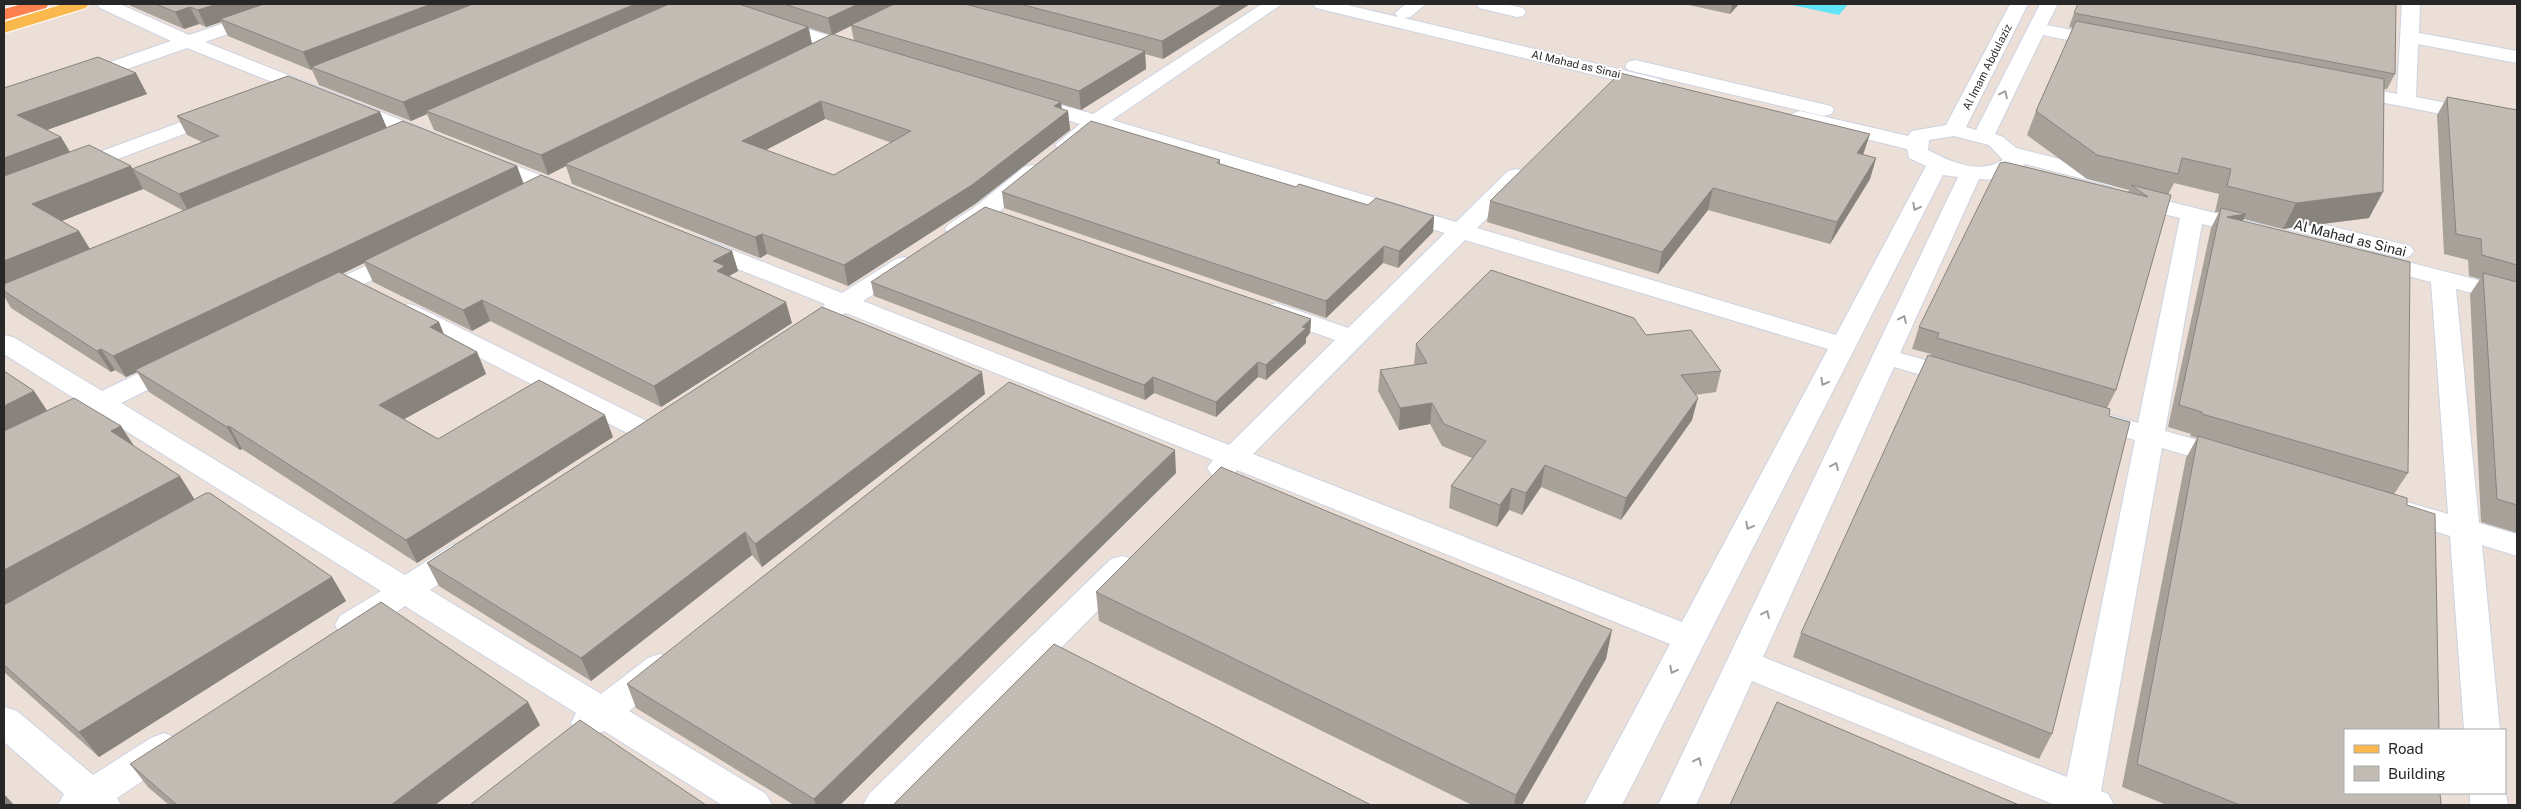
<svg xmlns="http://www.w3.org/2000/svg" width="2521" height="809" viewBox="0 0 2521 809" font-family="'Public Sans',sans-serif">
<rect width="100%" height="100%" fill="#ebdfd7"/>
<!-- water -->
<path fill="#60e4f6" d="M1787 4H1848L1839 15Z"/>
<g fill="none" stroke-linecap="round" stroke-linejoin="round">
<defs>
<path id="minor" d="M97 4H120L189 35 281 4H306L303 8 205 42 436 134 439 138 436 142 429 144 422 142 187 48 90 82H76L73 78 76 74 171 41 100 8Z
M703 4H729L865 47 867 51 865 55H851L706 8Z
M1262 4H1282L1112 120 1456 222 1508 171 1516 169 1524 171 1527 176 1524 181 1477 228 1836 335 1926 166 1909 158 1907 149 1793 121 1790 117 1793 113 1800 111 1908 136 1912 131 1946 125 2010 4H2028L1966 127 1976 130 2040 4H2058L2047 25 2113 38 2115 42 2113 46 2106 48 2043 35 1995 134 2003 137 2016 148 2119 174 2122 179 2119 184 2111 186 2025 164C2011 177 1997 181 1979 179L1900 353 1968 372 1972 378 1968 384 1959 386 1894 367 1763 657 2067 777 2135 440 2083 425 2079 419 2083 413 2093 410 2138 423 2180 218 2123 204 2120 199 2123 194 2131 192 2259 224 2263 229 2259 234 2251 236 2202 224 2165 431 2237 451 2241 458 2237 465 2227 467 2162 448 2101 791 2108 794 2114 805H2055L1752 681 1696 805H1658L1958 177 1943 175 1622 805H1584L1670 644 1237 470C1229 478 1222 477 1212 475L1207 468 1213 460 846 313 833 318 824 315 820 310 825 304 691 250 687 245 691 240 699 238 707 240 842 293 896 259 904 257 912 259 916 264 912 269 863 301 1229 445 1335 340 1267 316 1263 311 1267 306 1276 303 1285 306 1348 328 1445 233 1099 129C1087 139 1075 154 1059 149L1055 145 1080 124 1026 107 1023 103 1026 99 1033 97 1093 114ZM1954 136 1989 145 2003 160C1979 175 1951 162 1928 150L1929 140ZM1465 240 1828 349 1682 622 1253 454Z
M1313 4H1343L1398 17 1395 13 1406 4H1426L1410 17 1404 18 1660 79 1663 83 1660 87 1653 89 1316 8Z
M1476 4H1505L1523 8 1526 12 1523 16 1517 17 1479 8Z
M2402 4H2420L2419 33 2517 51V63L2418 44 2416 97 2517 117V129L2340 94 2337 90 2340 86 2347 84 2397 94Z
M1635 60 1831 106 1834 110 1831 114 1824 116 1628 70 1625 66 1628 62Z
M219 108 226 110 229 114 226 118 4 202V187Z
M485 154 576 189 579 194 576 199 568 201 560 199 477 165 474 160 477 155Z
M1032 165 1040 167 1043 172 1040 177C1020 193 988 225 964 234 959 236 954 235 949 234L945 229 949 224 976 206 1024 167Z
M2266 210 2410 246 2414 251 2410 256 2402 258 2258 222 2255 217 2258 212Z
M403 249 411 251 415 256 411 261 329 301 320 303 311 301 308 296 311 291Z
M2373 253 2517 290V304L2456 289 2479 523 2517 534V556L2482 545 2500 730H2464L2450 536 2389 517 2385 510 2389 503 2400 500 2448 514 2431 282 2365 265 2361 260 2365 255Z
M409 304 418 307 657 426 661 432 657 438 647 441 637 438 400 317 396 312 400 307Z
M4 335 13 337 102 391 166 360 175 358 184 360 188 366 184 372 121 403 405 575 452 545 463 542 474 545 479 553 474 561 430 590 601 694 648 658 660 654 672 658 677 667 672 676 629 711 766 794 772 805H722L604 731 589 737 576 733 571 723 576 713 405 606 364 634 352 637 340 634 335 625 340 616 381 591 99 414 14 456 4 459V439L80 402 4 354Z
M1122 556 1133 559 1138 567 1133 575 906 805H863L869 794 1111 559Z
M4 707 17 711 93 775 151 738 164 733 177 738 182 748 177 758 117 798 121 805H58L64 794 4 742Z
M2505 789 2508 805H2470V793H2505Z"/>
<path id="major" d="M63 4H89L86 8 4 33V22Z"/>
<path id="highway" d="M22 4H49L46 8 4 20V9Z"/>
</defs>
<!-- minor casing -->
<use href="#minor" stroke="#ccd3e2" stroke-width="2"/>
<!-- major casing -->
<use href="#major" stroke="#fff" stroke-width="2"/>
<!-- highway casing -->
<use href="#highway" stroke="#fff" stroke-width="2"/>
<!-- minor -->
<use href="#minor" fill="#fff" fill-rule="evenodd"/>
<!-- major -->
<use href="#major" fill="#fab84d" fill-rule="evenodd"/>
<!-- highway -->
<use href="#highway" fill="#ff804e" fill-rule="evenodd"/>
</g>
<!-- wall -->
<path fill="#a7a19a" fill-rule="evenodd" d="M129 4H1250L1163 59 1145 54 1146 69 1081 110 1061 104 1062 109 1068 111 1070 130 975 204 848 286 767 254 760 258 572 184 566 166 548 175 434 130 427 114 411 121 319 85 312 70H311L228 36 221 22 206 27 199 24 184 29 131 6ZM851 26 854 41 833 35ZM809 28 831 35 812 44ZM825 119 892 143 834 175 766 150Z
M1684 4H1739L1730 14Z
M2074 13 2395 74 2387 89H2384L2369 218 2283 229 2244 219 2243 220 2408 473 2394 494 2407 505 2441 805H2167L2122 787 2186 458 2197 438 2190 436 2191 434 2168 427 2211 228 2219 212H2215L2219 194 2174 183 2168 195 2116 390 2107 408 2109 416 2052 734 2039 759 1793 657 1801 633 1930 356 1931 354 1912 349 1919 327 2128 192 2129 190 2087 179 2027 135 2036 111 2073 28 2069 27Z
M4 88 147 94 47 130 61 137 70 152 131 166 132 169 202 142 187 135 177 116 380 112 387 128 517 166 524 184 732 251 738 271 729 276 792 323 661 407 490 321 472 331 373 282 364 263 342 274 444 334 477 352 486 374 404 419 438 439 613 437 417 563 242 449 240 450 149 392 137 372 126 377 115 370 111 372 11 308 4 296ZM143 189 184 211 90 249 62 221Z
M2447 97 2517 110V533L2481 522 2470 294 2480 279 2469 276 2468 260 2444 254 2437 115Z
M1863 155 1876 158 1870 179 1830 244 1708 210 1658 274 1487 222 1490 201Z
M1220 160V164L1296 187 1368 205 1434 216 1433 232 1398 268 1383 263 1326 318 1004 208 1002 192Z
M871 282 1311 319 1310 333 1306 338V343L1266 380 1258 377 1216 417 1154 393 1145 400 874 296Z
M1646 335 1721 371 1716 392 1695 395 1692 420 1621 520 1541 487 1522 515 1509 510 1497 527 1449 508 1451 486 1472 458 1442 446 1430 424 1399 430 1378 391 1380 370 1414 365 1416 344Z
M4 371 34 391 47 411 121 426 135 447 194 499 332 577 346 601 99 757 4 672Z
M985 394 762 567 752 555 591 681 439 586 427 563Z
M1176 473 840 805H794L636 708 627 684Z
M1096 592 1606 659 1522 805H1472L1099 621Z
M540 725 435 805H169L148 787 130 764Z"/>
<!-- shaded-wall -->
<path fill="#88837d" d="M217 4H276L220 19 221 22 206 27 198 10Z
M431 4H480L311 67 312 70H311L303 52Z
M635 4H678L426 111 427 114 411 121 403 102Z
M858 4H896L832 35 828 18Z
M1223 4H1250L1163 59 1162 41Z
M1732 4H1739L1730 14Z
M190 7 199 24 184 29 175 12Z
M808 27 812 44 565 164 566 166 548 175 541 155Z
M1145 51 1146 69 1081 110 1079 91Z
M136 73 147 94 30 136 17 115Z
M821 101 825 119 747 160 742 141Z
M1061 102 1062 115 1068 111 1070 130 975 204 848 286 844 265 1054 106Z
M380 112 388 131 190 214 179 194Z
M1870 134 1863 155 1857 153Z
M61 137 74 159 4 185V158Z
M1876 158 1870 179 1830 244 1837 222Z
M131 166 143 189 46 227 32 204Z
M517 166 524 186 364 261V263L138 372 135 370 137 372 126 377 113 356Z
M1713 188 1708 210 1658 274 1662 252Z
M2383 192 2369 218 2283 229 2296 203Z
M2246 214 2236 235 2227 217Z
M1434 216 1433 232 1398 268 1399 251Z
M79 231 93 254 4 291V261Z
M762 234 767 254 760 258 755 237Z
M1384 246 1383 263 1326 318V301Z
M732 251 738 271 720 281 713 261Z
M482 300 490 321 472 331 463 310Z
M786 302 792 323 661 407 654 386Z
M1311 319 1310 333 1306 338V343L1266 380V365Z
M439 322 448 344 430 327Z
M101 349 115 370 111 372 97 351Z
M477 352 486 374 390 427 379 405Z
M1258 362V377L1216 417V402Z
M982 372 985 394 762 567 755 544Z
M1153 377 1154 393 1145 400 1144 385Z
M34 391 50 415 4 437V406Z
M1698 398 1692 420 1621 520 1626 498Z
M1432 403 1430 424 1399 430 1400 408Z
M605 415 613 437 417 563 406 540Z
M121 426 136 450 111 431Z
M229 426 242 449 240 450 227 427Z
M1175 450 1176 473 840 805H816L814 799Z
M1545 465 1541 487 1522 515 1526 493Z
M180 476 195 500 4 605V570Z
M1512 488 1509 510 1497 527 1500 505Z
M745 532 752 555 591 681 581 658Z
M332 577 346 601 99 757 79 732Z
M1612 630 1606 659 1522 805H1514L1516 795Z
M528 702 540 725 435 805H391Z
M4 794 14 805H4Z"/>
<!-- building -->
<path fill="#c2bbb3" stroke="#88837d" fill-rule="evenodd" d="M156 4H217L198 10 190 7 175 12Z
M264 4H431L303 52 220 19Z
M473 4H635L403 102 311 67Z
M669 4H739L808 27 541 155 426 111Z
M784 4H858L828 18Z
M894 4H965L1145 51 1079 91 851 25Z
M1020 4H1223L1162 41Z
M2078 4H2396L2395 74 2074 13Z
M2076 21 2384 79 2383 192 2296 203 2227 186 2231 169 2182 158 2178 174 2097 155 2036 111Z
M832 34 1061 102 1054 106 1068 111 972 185 844 265 762 234 755 237 565 164ZM821 101 911 131 834 175 742 141Z
M98 57 136 73 17 115 61 137 4 158V88Z
M1620 73 1870 134 1857 153 1876 158 1837 222 1713 188 1662 252 1490 201Z
M288 76 380 112 179 194 132 169 219 136 177 116Z
M2447 97 2517 110V265L2482 255 2481 239 2456 234Z
M403 121 517 166 113 356 101 349 97 351 4 291V284Z
M1091 121 1220 160 1217 163 1296 187 1299 184 1368 205 1376 198 1434 216 1399 251 1384 246 1326 301 1002 192Z
M89 145 131 166 32 204 79 231 4 261V176Z
M2005 162 2148 197 2131 185 2171 195 2116 390 1937 338 1939 333 1919 327 2000 163Z
M541 175 732 251 713 261 725 266 717 271 786 302 654 386 482 300 463 310 364 261Z
M985 207 1311 319 1302 327 1306 328 1266 365 1258 362 1216 402 1153 377 1144 385 871 282Z
M2221 208 2246 214 2227 217 2410 262 2408 473 2202 414V412L2179 405Z
M1491 270 1634 318 1646 335 1691 330 1721 371 1681 375 1698 398 1626 498 1545 465 1526 493 1512 488 1500 505 1451 486 1486 441 1444 424 1432 403 1400 408 1380 370 1427 363 1416 344Z
M339 272 439 322 430 327 477 352 379 405 438 439 539 380 605 415 406 540 229 426 227 427 135 370Z
M2483 273 2517 282V505L2497 499Z
M822 307 982 372 755 544 745 532 581 658 427 563Z
M1928 355 2110 409 2109 416 2130 422 2052 734 1801 633Z
M4 371 34 391 4 406Z
M1009 382 1175 450 814 799 627 684Z
M74 398 121 426 111 431 180 476 4 570V431Z
M2198 436 2407 498V505L2435 514 2439 730H2345V793H2440L2441 805H2240L2137 764Z
M1221 467 1612 630 1516 795 1096 592Z
M206 493H210L332 577 79 732 4 665V605Z
M381 602 528 702 391 805H177L130 764Z
M1054 644 1371 805H893Z
M1777 702 2019 805H1730Z
M580 720 706 805H470Z"/>
<!-- one-way arrows -->
<defs><path id="oneway-chevron" d="M-2-3.5L2.5 0L-2 3.5" fill="none" stroke-width="1.6" stroke-linecap="round" stroke-linejoin="round" transform="scale(1.25)"/></defs>
<g stroke="#9e9e9e">
<use href="#oneway-chevron" transform="translate(2004 94) rotate(-64)"/>
<use href="#oneway-chevron" transform="translate(1916 207) rotate(118)"/>
<use href="#oneway-chevron" transform="translate(1903 319) rotate(-65)"/>
<use href="#oneway-chevron" transform="translate(1824 382) rotate(118)"/>
<use href="#oneway-chevron" transform="translate(1835 466) rotate(-65)"/>
<use href="#oneway-chevron" transform="translate(1749 526) rotate(118)"/>
<use href="#oneway-chevron" transform="translate(1766 614) rotate(-65)"/>
<use href="#oneway-chevron" transform="translate(1673 670) rotate(118)"/>
<use href="#oneway-chevron" transform="translate(1698 761) rotate(-65)"/>
</g>
<g text-anchor="middle" dominant-baseline="central" stroke-width="4" stroke-linejoin="round" paint-order="stroke">
<!-- far-street labels -->
<g font-size="11" fill="#272727" stroke="#fff">
<text transform="translate(1576 64) rotate(13)">Al Mahad as Sinai</text>
<text transform="translate(1987 67) rotate(-63)">Al Imam Abdulaziz</text>
</g>
<!-- street labels -->
<g font-size="14" fill="#272727" stroke="#fff">
<text transform="translate(2350 238) rotate(14)">Al Mahad as Sinai</text>
</g>
</g>
<!-- border -->
<rect width="2521" height="809" fill="none" stroke="#272727" stroke-width="10"/>
<!-- legend -->
<rect x="2344" y="729" width="162" height="65" fill="#ffffff" stroke="#a9a9a9"/>
<rect x="2354" y="745" width="25" height="8" fill="#fab84d" stroke="#a9a9a9"/>
<text x="2388" y="754" font-size="15" fill="#272727">Road</text>
<rect x="2354" y="766" width="25" height="15" fill="#c2bbb3" stroke="#a9a9a9"/>
<text x="2388" y="779" font-size="15" fill="#272727">Building</text>
</svg>
